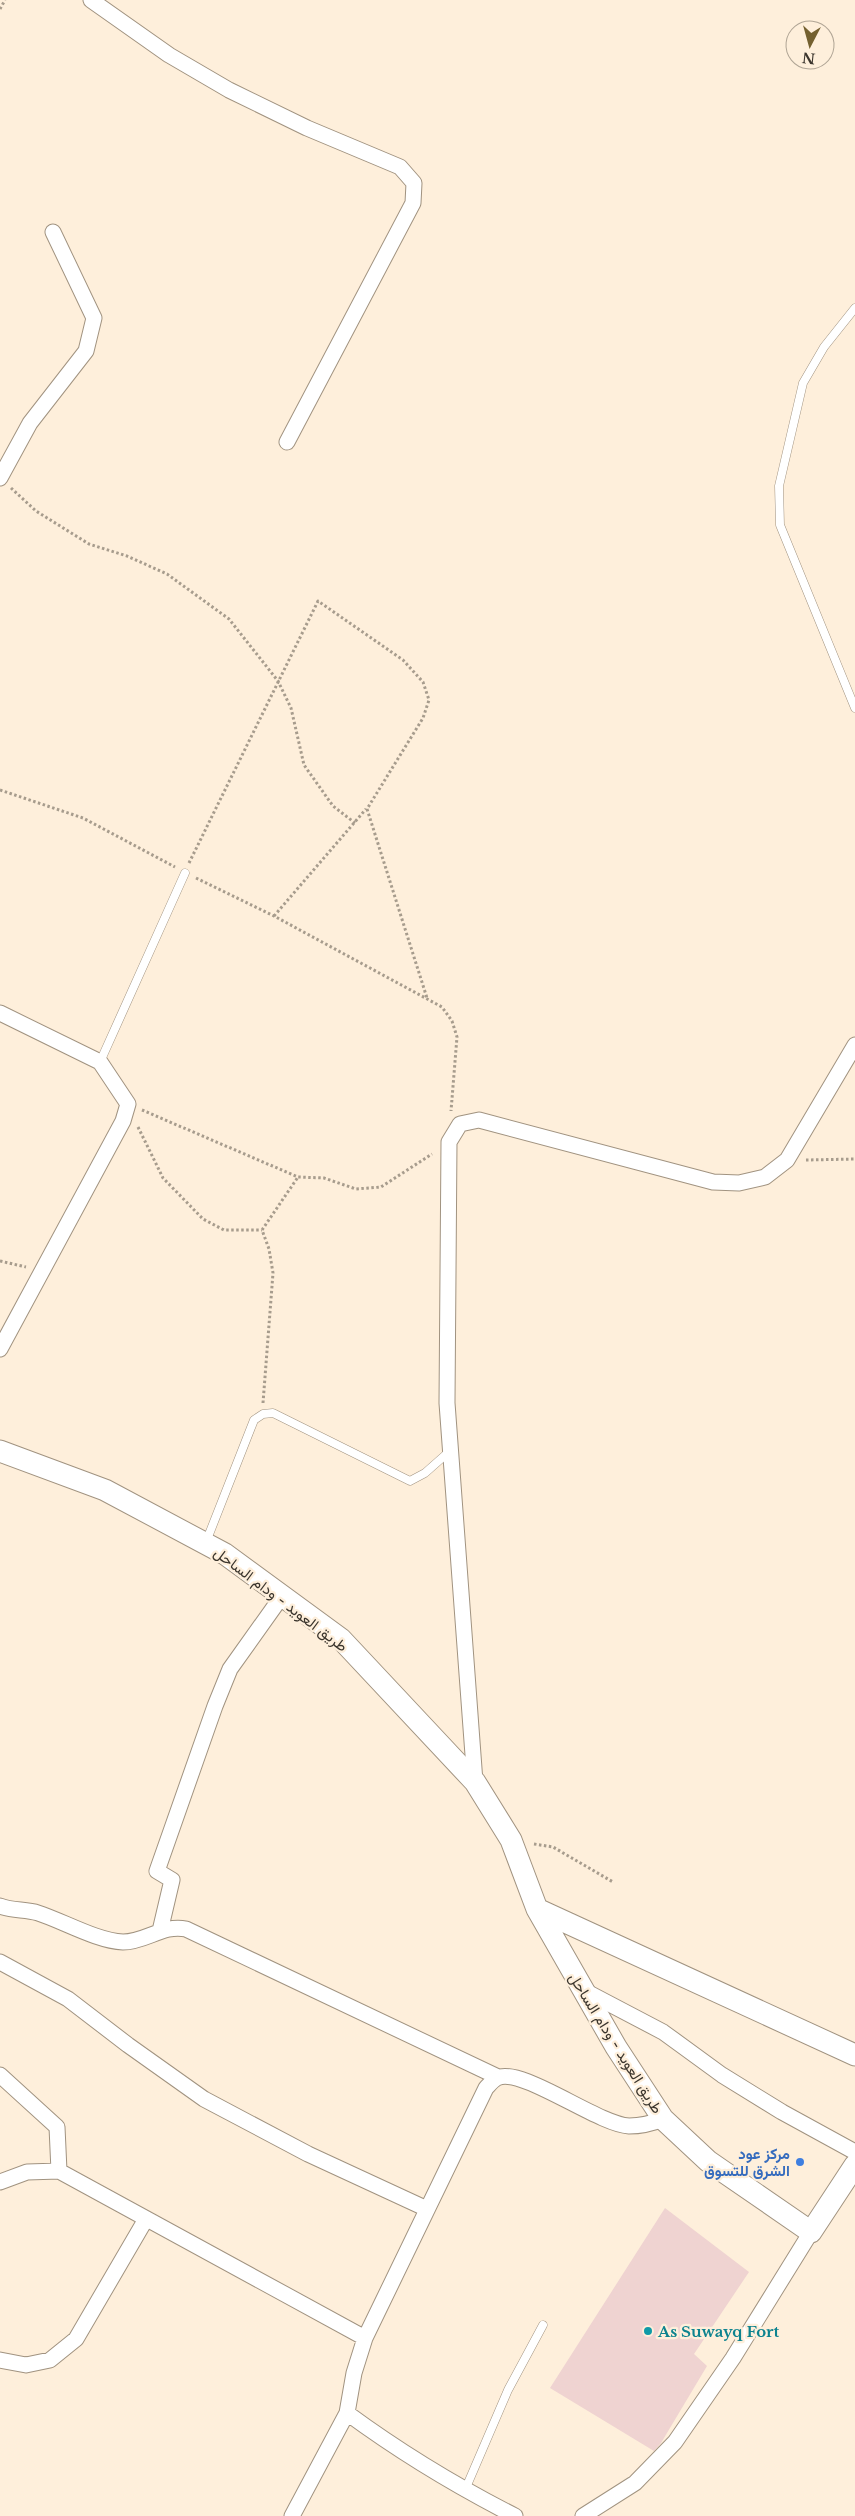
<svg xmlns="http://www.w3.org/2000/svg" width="855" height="2516" viewBox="0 0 855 2516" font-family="'Libre Baskerville',Vazirmatn,serif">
<rect width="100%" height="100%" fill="#feefdb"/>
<!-- building -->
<path fill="#efd3d1" d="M665 2208 749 2272 694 2354 707 2366 661 2443 654 2451 550 2388Z"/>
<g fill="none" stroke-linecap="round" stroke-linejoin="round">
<defs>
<path id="lane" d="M855 308 824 347 803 383 779 486 780 525 855 708
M100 1062 185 873
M206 1542 254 1420 263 1414 273 1413 410 1481 425 1473 451 1450
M465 2490 508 2390 543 2325"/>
<path id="street" d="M91 0 169 55 229 90 307 128 400 167 414 183 413 203 287 442
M0 478 30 423 86 351 94 318 53 232
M0 1013 100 1062 128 1104 123 1121 0 1349
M475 1782 447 1403 449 1142 460 1124 479 1120 713 1182 739 1183 765 1177 787 1160 855 1045
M0 1906C12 1911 26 1909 38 1913 63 1921 97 1941 123 1942 146 1942 163 1924 186 1929L498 2077
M160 1931 172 1880 157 1871 215 1706 230 1669 282 1596
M0 1962 68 1999 128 2045 204 2099 308 2154 427 2209
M583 1990 663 2032 722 2075 782 2112 855 2152
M0 2075 57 2127 59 2171
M0 2182 27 2172 59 2171 365 2338
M0 2360 26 2365 50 2360 76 2339 146 2219
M292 2516 347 2413
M515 2516C456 2486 400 2452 347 2413L354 2373 365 2338 486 2088C489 2085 493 2080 497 2078 521 2066 597 2124 629 2126 641 2126 653 2123 663 2119
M583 2516 635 2483 675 2442 733 2358 811 2232"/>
<path id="secondary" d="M0 1451 105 1490 225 1554 341 1639 475 1782 511 1840 537 1909 616 2047 663 2119 708 2161 811 2232 855 2165
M537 1909 855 2055"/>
</defs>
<!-- lane casing -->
<use href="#lane" stroke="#a19380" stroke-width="9"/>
<!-- street casing -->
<use href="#street" stroke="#a19380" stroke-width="17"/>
<!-- secondary casing -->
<use href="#secondary" stroke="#a19380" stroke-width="23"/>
<!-- path -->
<path stroke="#a79c8d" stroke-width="3" stroke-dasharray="2.5 2.5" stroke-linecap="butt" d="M0 9 5 0
M11 488 36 511 89 544 127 556 167 574 229 619 278 681 291 708 304 765 333 806 355 823
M0 790 83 818 175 867
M189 863 318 601 403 660 423 682 429 700 423 718 367 809 427 998
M196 878 274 916 442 1007 452 1021 457 1037 451 1111
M274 916 366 809
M142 1110 298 1177 324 1178 356 1189 381 1187 432 1154
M138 1127 163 1178 203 1219 224 1230H262
M806 1160 855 1159
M0 1261 26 1267
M263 1403 273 1273 269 1249 262 1230 298 1177
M534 1844 553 1847 613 1882"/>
<!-- lane -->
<use href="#lane" stroke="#fff" stroke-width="8"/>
<!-- street -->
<use href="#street" stroke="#fff" stroke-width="15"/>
<!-- secondary -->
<use href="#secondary" stroke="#fff" stroke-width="21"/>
</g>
<!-- markers -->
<circle fill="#3f7fe0" stroke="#feefdb" stroke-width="2" cx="800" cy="2162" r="5"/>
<circle fill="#0f9aa8" stroke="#feefdb" stroke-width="2" cx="648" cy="2331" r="5"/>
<g text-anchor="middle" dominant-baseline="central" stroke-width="4.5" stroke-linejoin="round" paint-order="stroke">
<!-- street labels -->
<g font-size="15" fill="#3b352d" stroke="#feefdb">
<text transform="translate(281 1599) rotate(37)">طريق العويد - ودام الساحل</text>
<text transform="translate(616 2043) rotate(58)">طريق العويد - ودام الساحل</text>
</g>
<!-- shop labels -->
<g font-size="15" font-weight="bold" fill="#366cbe" stroke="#feefdb" text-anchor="end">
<text x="790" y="2153">مركز عود<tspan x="790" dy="17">الشرق للتسوق</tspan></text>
</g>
<!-- culture labels -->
<g font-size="15" font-weight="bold" fill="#0d838f" stroke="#feefdb" text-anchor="start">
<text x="658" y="2331">As Suwayq Fort</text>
</g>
</g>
<!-- north arrow -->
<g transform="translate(810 45) rotate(186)"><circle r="24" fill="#feefdb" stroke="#b0a595"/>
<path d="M0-4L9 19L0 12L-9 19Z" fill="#74602f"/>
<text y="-8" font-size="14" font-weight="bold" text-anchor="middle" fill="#3b352d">N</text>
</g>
</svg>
